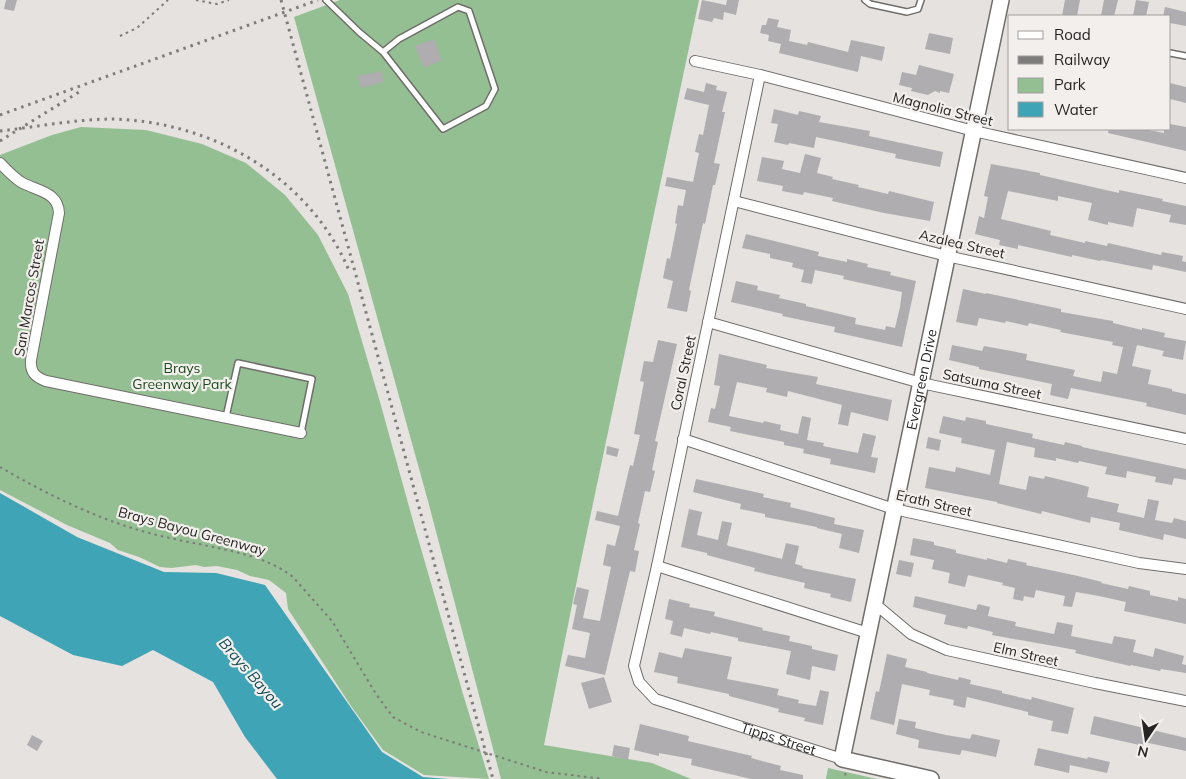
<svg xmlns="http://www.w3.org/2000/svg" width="1186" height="779" viewBox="0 0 1186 779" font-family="Mulish,sans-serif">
<rect width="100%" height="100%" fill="#e5e2df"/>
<!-- green -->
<path fill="#93bf92" d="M340 0H699L579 570 544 745 652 763 691 779H501L428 501 294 17Z
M81 127 146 130 202 144 246 163 285 195 318 235 348 294 380 402 413 521 463 694 489 779 424 775 383 750 351 706 288 609 286 593 269 580 250 576 237 570 217 566 204 567 196 565 171 568 160 567 139 557 118 550 110 543 67 525 0 490V155L52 135Z
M828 768 877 779H826Z"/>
<!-- water -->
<path fill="#3fa4b6" d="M0 493 77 537 164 572 216 573 265 585 382 752 423 777 448 779H277L245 737 213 682 153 650 122 666 73 655 0 616Z"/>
<!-- building -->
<path fill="#afadb0" d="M6 0H17L14 11 4 9Z
M702 0 726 5 727 0H739L736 15 724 12 723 20 714 18 712 22 698 19Z
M1065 0H1080L1077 16H1062Z
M1104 0H1118L1114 16H1101Z
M1136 0 1149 2 1146 16H1133Z
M1165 7 1186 12V26L1170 23V16H1163Z
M768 18 779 20 777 27 791 30 789 41 807 45 808 42 848 52 851 40 871 44 885 47 882 61 861 56 858 72 779 53 781 44 768 41 769 35 760 33 762 25H766Z
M929 33 953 38 950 54 925 49Z
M434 39 442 60 424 68 415 46Z
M919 65 954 74 949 93 940 91V93L935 91 928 95 911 91 912 88 899 85 902 72 916 75Z
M382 71 384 82 361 88 358 76Z
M706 83 717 86 716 90 727 92 722 112H725L714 163 720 164 715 185H713L705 224 703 223 689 290 691 291 687 312 667 308 673 281 663 278 667 258 670 259 677 224 675 223 678 205 683 206 686 190 665 186 667 177 693 182 699 153 695 152 699 134 703 135 709 105 684 99 687 88 704 92Z
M1170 83 1186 87V103L1170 99Z
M774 109 798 115 799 111 821 116 819 122 870 131 869 136 943 152 940 167 895 158 896 154 816 137 814 148 789 143 788 145 774 142 778 124 771 123Z
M1170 124 1186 127V151L1108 133 1109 129H1144L1164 133V129H1170Z
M805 154 821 158 817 173 833 177 832 179 859 185 858 187 888 194 889 191 934 202 930 221 884 213 832 201 833 198 804 192 803 195 782 191 783 186 757 181 762 157 784 161 782 169 800 173Z
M991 164 1040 173V175L1119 193V190L1163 199 1162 201 1186 206V225L1169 222 1171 215 1137 208 1133 227 1108 222V225L1088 220 1092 203 1058 196V201L1008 191 1001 219 1051 231 1050 235 1085 243V241L1107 246 1108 243 1161 255 1162 252 1183 256 1182 261 1186 262V272L1153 265 1152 270 1101 260 1100 261 1072 255V257L1018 245V249L999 245 1000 240 975 234 979 216 984 218 988 197 984 196Z
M746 234 819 252 818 256 847 262V259L868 264 867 267 891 272 890 275 916 281 902 347 834 332 835 327 782 316 783 314 731 302 736 281 758 286 757 290 780 295 779 298 806 304V306L856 318 855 324 885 330 886 326 895 328 900 307 902 292 843 279 844 276 815 270 812 284 801 282 804 270 792 267 793 263 770 258V254L742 248Z
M963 289 986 294V293L1061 309V312L1113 321V323L1142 330V328L1165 333 1164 337 1186 341 1183 360 1162 356 1164 351 1137 345 1132 366 1151 370 1148 384 1172 389V391L1186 394V415L1146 406 1147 403 1071 388 1068 399 1050 395 1052 384 979 369V367L949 360 952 345 982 351 984 346 1027 354 1026 360 1075 370 1073 376 1101 382 1103 371 1117 374 1123 347 1112 345 1113 342 1060 332 1061 330 1029 323 1028 326 1006 321 1005 323 979 318 977 326 956 322Z
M658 340 677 344 655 441 658 442 652 470 655 471 650 492 645 491 638 523 640 524 634 550 639 551 635 572 630 571 605 675 565 666 568 655 585 658 590 633 572 629 577 605 573 604 577 587 589 590 583 618 600 621 611 567 603 565 607 544 615 546 620 526 595 520 597 511 618 516 630 465 633 466 640 435 634 434 644 382 640 381 644 361 653 362Z
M719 354 767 365 766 368 818 377 816 384 892 400 888 421 851 412 848 426 838 424 842 405 788 391 787 397 766 392 767 388 737 382 729 416 763 423 764 421 781 425 780 430 798 434 802 416 811 418 807 440 824 443 823 446 858 453 863 433 876 436 871 457 878 458 875 473 830 464 831 459 803 453 804 449 784 445V442L730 431 731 427 708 422 711 408 715 409 720 386 714 385Z
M943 416 965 421 966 417 986 421V424L1033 434 1032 438 1064 445 1065 442 1082 446V447L1186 469V480L1174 478 1172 485 1155 482 1156 477 1127 471 1126 478 1105 474 1107 467 1079 461 1078 463 1056 458V461L1034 457 1035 448 1007 442 999 484 1026 490 1029 476 1044 479 1045 476 1074 483 1089 487 1087 497 1119 504 1117 512 1144 518 1148 499 1159 501 1155 520 1172 523 1174 518 1186 521V539L1164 534 1163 540 1119 530 1120 523 1091 517 1090 523 1042 511 1041 514 997 503V502L925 488 929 467 955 472 956 467 990 475 995 450 961 443 962 438 939 433Z
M928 437 941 440 939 451 926 448Z
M607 446 619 449 617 457 606 454Z
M696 479 764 494 763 497 791 503 790 507 835 518 834 524 864 530 859 553 839 548 842 534 817 528V527L765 517V514L740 509 741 504 693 492Z
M689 509 702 512 697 535 718 540 722 521 732 523 727 545 729 546 782 559 786 543 799 546 795 564 803 566 802 568 856 579 851 602 830 597 831 594 804 588 805 583 754 571 755 568 707 555V553L681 547Z
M913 538 934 542V545L956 550V553L987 560V558L1007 563 1008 559 1027 563 1026 565 1078 576 1102 582 1101 583 1128 589 1129 586 1150 591V595L1178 601V597L1186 599V624L1124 611 1126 602 1099 596 1076 592 1072 607 1063 606 1065 596 1036 590 1034 598 1024 596 1023 601 1013 599 1015 588 1002 585 1003 583 968 575 965 587 948 583 950 573 932 569 934 560 910 555Z
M899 560 914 563 911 577 896 574Z
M915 596 976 610 978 604 990 607 988 616 1016 622 1015 626 1054 634 1057 622 1073 625 1071 636 1112 644 1114 636 1136 640 1133 652 1153 657 1155 648 1184 656 1182 664 1186 665V673L1161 669 1160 671 1131 665 1130 666 1075 653 1076 650 992 635 993 632 968 626 967 629 944 624 946 615 913 607Z
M669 599 690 604 689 607 715 612 714 616 763 628 762 630 790 636 789 641 812 646V649L838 655 835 671 812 666 810 680 786 674 791 651 738 641V638L711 632 710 634 684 628 682 637 670 634 673 621 665 619Z
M685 648 732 657 727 679 779 689 777 695 799 700 798 703 816 706 820 690 829 692 823 725 804 721 805 718 778 712 779 709 729 696V694L677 683 678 677 654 672 659 652 682 658Z
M887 654 907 659 905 667 927 672V673L958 680 959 677 971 680 970 684 1002 691V693L1031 700 1032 697 1074 708 1068 734 1051 731 1053 721 1028 715V712L967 697 965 708 953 705 954 700 929 695 930 690 902 684 894 725 870 719 876 691 879 692Z
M604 677 612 702 589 709 581 683Z
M1094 716 1186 738V751L1144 742V746L1090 734Z
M899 719 916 722 915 728 946 735 970 739 972 734 1000 740 996 757 962 750 960 755 918 748 919 740 896 734Z
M640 724 689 736 688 741 752 756 751 758 781 766 780 770 803 775V779H751L691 765 692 759 659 753V756L634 750Z
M32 735 43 741 37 751 27 745Z
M614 745 630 748 628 760 612 756Z
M1038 748 1087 759 1088 757 1110 762 1107 773 1070 765 1069 773 1034 765Z"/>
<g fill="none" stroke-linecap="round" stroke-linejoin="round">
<defs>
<path id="lane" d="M326 0 359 32 383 52 443 129 486 106 495 89 469 11 458 7 399 39 383 52
M865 0 870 4 907 12 918 9 921 0
M1170 53 1186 56
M226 417 238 363 312 379 301 433"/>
<g id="street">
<path d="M695 61 760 75 974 131 1186 178"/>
<path id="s1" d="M760 75 657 566 634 666 639 682 655 699 842 759"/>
<path d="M0 163C7 170 13 177 21 182 36 191 58 191 59 213L31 360C30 372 35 377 46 381L301 433"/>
<path d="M734 201 947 256 1186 309"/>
<path d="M708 322 921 383 1186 439"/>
<path d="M683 439 894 509 1139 563 1186 569"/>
<path d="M657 566 868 633"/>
<path d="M874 603 911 634 947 650 1095 683 1186 701"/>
</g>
<g id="secondary">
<path id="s2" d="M931 779 842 759 1001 0"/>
</g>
</defs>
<!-- lane casing -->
<use href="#lane" stroke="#706d6a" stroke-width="8"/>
<!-- street casing -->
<use href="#street" stroke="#706d6a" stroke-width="12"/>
<!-- secondary casing -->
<use href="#secondary" stroke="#706d6a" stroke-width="18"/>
<!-- path -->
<path stroke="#7d7b79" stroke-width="2" stroke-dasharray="2.5 4" stroke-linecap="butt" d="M196 0 217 4 229 0
M120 36 137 28 168 0
M0 467C41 491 87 514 132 528 160 537 190 542 218 548 245 554 271 560 293 577L332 621 376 694 393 717 421 732 546 772 603 779
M845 773 847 779"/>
<!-- lane -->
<use href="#lane" stroke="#fff" stroke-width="5"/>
<!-- street -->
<use href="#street" stroke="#fff" stroke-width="10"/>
<!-- secondary -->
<use href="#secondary" stroke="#fff" stroke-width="15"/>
<!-- rail -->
<path stroke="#7e7c7a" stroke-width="3" stroke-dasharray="2.5 5" stroke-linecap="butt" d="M281 0 493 779
M0 115 318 0
M0 131C36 127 77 119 113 119 214 122 311 178 350 273
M0 141 79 92"/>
</g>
<g text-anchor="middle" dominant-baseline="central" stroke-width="4.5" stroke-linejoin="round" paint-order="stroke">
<!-- street labels -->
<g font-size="14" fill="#262524" stroke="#f3efec">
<text transform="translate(943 109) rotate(14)">Magnolia Street</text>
<text transform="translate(962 244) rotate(13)">Azalea Street</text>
<text transform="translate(29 298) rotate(-80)">San Marcos Street</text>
<text transform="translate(683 373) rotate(-78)">Coral Street</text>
<text stroke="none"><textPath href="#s2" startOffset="479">Evergreen Drive</textPath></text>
<text transform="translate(992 384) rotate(12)">Satsuma Street</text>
<text transform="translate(934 503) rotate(13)">Erath Street</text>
<text transform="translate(192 531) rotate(15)">Brays Bayou Greenway</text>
<text transform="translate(1026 654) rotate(13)">Elm Street</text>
<text stroke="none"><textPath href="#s1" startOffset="774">Tipps Street</textPath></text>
</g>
<!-- park labels -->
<g font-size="14" fill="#1b4b1e" stroke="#f3efec">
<text x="182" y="368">Brays<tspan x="182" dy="16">Greenway Park</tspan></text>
</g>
<!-- water labels -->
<g font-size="15" font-style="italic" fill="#0e4a54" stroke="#f3efec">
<text transform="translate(251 673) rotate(49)">Brays Bayou</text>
</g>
</g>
<!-- legend -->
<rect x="1008" y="15" width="162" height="115" fill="#f3efec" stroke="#a19e9c"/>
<rect x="1018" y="31" width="25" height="8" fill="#ffffff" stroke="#a19e9c"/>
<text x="1054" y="40" font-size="15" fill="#262524">Road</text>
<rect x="1018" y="56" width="25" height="8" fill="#7e7c7a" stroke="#a19e9c"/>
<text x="1054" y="65" font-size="15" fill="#262524">Railway</text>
<rect x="1018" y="78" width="25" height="15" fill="#93bf92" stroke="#a19e9c"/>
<text x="1054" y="90" font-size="15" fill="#262524">Park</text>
<rect x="1018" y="102" width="25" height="15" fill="#3fa4b6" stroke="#a19e9c"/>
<text x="1054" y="115" font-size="15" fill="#262524">Water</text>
<!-- north arrow -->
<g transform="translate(1146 739) rotate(193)" stroke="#f3efec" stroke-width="4" paint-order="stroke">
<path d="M0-4L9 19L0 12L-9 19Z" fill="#262524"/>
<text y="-8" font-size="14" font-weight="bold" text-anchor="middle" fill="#262524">N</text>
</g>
</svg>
